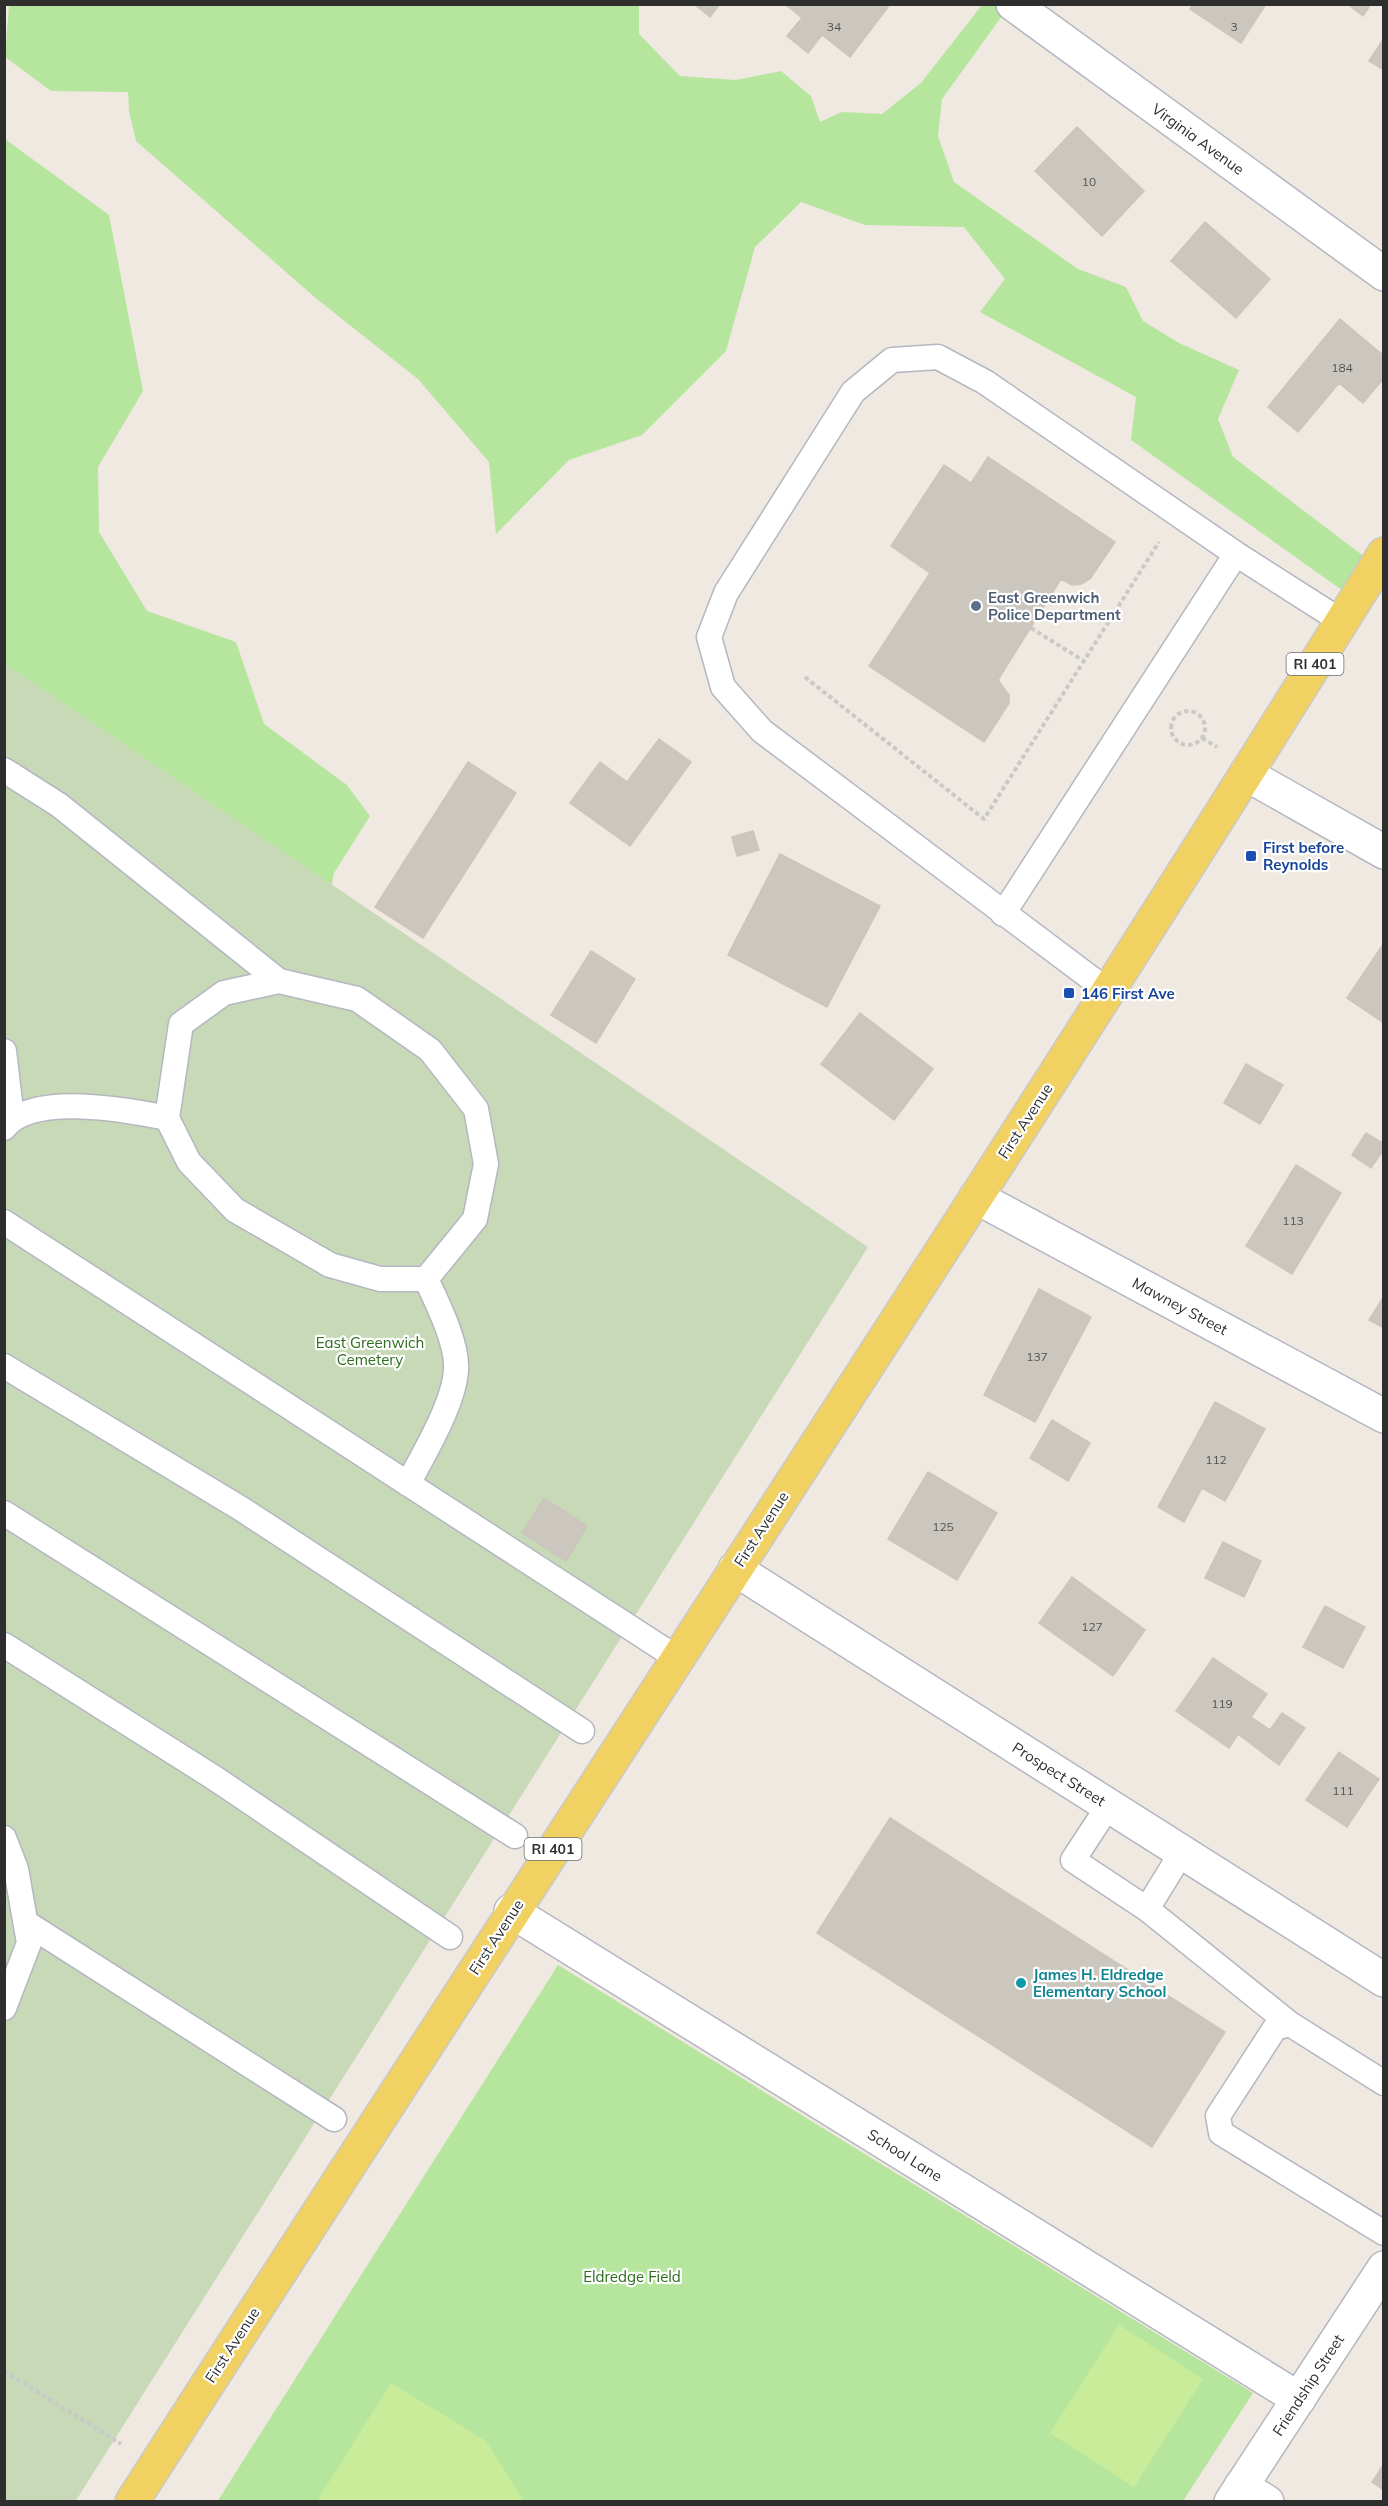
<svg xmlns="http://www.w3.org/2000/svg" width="1388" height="2506" viewBox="0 0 1388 2506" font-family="Mulish,sans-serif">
<rect width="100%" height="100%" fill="#efe9e1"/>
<!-- green -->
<path fill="#b6e59e" d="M9 5H639V34L680 76 736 80 781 71 811 96 820 122 842 112 882 114 921 83 982 5H1010L942 99 938 136 954 182 1078 269 1126 287 1143 321 1179 343 1239 370 1218 419 1233 457 1374 564 1353 598 1131 440 1136 397 980 312 1005 279 964 227 865 225 801 202 755 247 726 351 642 435 569 460 496 534 489 462 418 379 318 300 136 141 129 111 128 92 51 91 5 57Z
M5 139 109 215 143 391 98 467 99 532 147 611 236 642 264 724 347 785 370 816 334 873 320 943 5 698Z
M558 1965 1253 2393 1183 2501 217 2502Z"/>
<!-- cemetery -->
<path fill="#c8d9b8" d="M4 663 868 1247 75 2502 4 2501Z"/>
<!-- pitch -->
<path fill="#c9ec9a" d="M1119 2325 1203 2379 1134 2487 1050 2433Z
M391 2383 486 2441 524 2501H317Z"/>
<!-- building -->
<path fill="#cbc7bf" stroke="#cbc5ba" stroke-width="1.5" d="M694 4H720L710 17Z
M785 4H885L888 7 850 57 822 35 808 53 787 36 802 18Z
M1193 4H1266L1241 43 1190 9Z
M1351 4H1371L1363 16 1350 6Z
M1384 38V70L1369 61Z
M1077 127 1144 191 1102 236 1035 171Z
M1205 222 1270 279 1236 318 1171 261Z
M1340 319 1384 356V378L1363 403 1339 383 1298 432 1268 407Z
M988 457 1115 542 1090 579 1081 584 1072 585 1061 579 998 680 1009 695V703L984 742 869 666 930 573 891 546 944 465 971 483Z
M659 739 691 762 630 846 570 803 600 762 627 782Z
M468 762 516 793 423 938 375 907Z
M753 831 759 850 737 856 732 837Z
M780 854 880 906 827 1007 728 955Z
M1384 943V1023L1347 998Z
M591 951 635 979 596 1043 551 1015Z
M860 1013 933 1069 894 1120 821 1064Z
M1246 1064 1283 1085 1260 1124 1224 1103Z
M1366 1133 1384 1144V1149L1371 1168 1352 1155Z
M1296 1165 1341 1193 1292 1274 1246 1246Z
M1039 1289 1091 1317 1035 1422 984 1395Z
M1384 1296V1328L1369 1320Z
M1215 1402 1265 1429 1225 1501 1202 1488 1184 1522 1158 1507Z
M1052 1420 1090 1443 1068 1481 1030 1458Z
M928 1472 997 1513 957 1580 888 1539Z
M544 1498 587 1526 566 1561 522 1533Z
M1223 1542 1261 1561 1244 1597 1205 1578Z
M1072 1577 1145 1630 1113 1676 1039 1623Z
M1325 1606 1365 1627 1343 1668 1303 1647Z
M1213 1658 1267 1694 1251 1717 1270 1730 1282 1713 1305 1728 1279 1765 1238 1734 1229 1748 1176 1711Z
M1339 1752 1379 1779 1347 1827 1306 1800Z
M890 1818 1225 2032 1152 2147 817 1933Z
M1384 2464V2490L1372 2482Z"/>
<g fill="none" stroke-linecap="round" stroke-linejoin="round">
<defs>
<path id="lane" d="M4 770 59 805 279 981
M1003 914 1236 554
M279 981 357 999 430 1050 476 1109 486 1164 475 1219 426 1279H380L330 1265 235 1210 189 1162 167 1118 181 1024 224 993Z
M1108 991 762 731 723 687 709 637 726 593 853 392 892 360 938 357 985 382 1236 554 1341 621
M4 1051 12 1119
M4 1128C32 1092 128 1110 167 1118
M4 1222 677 1658
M4 1366 240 1508 582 1731
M408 1484C424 1453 454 1404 456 1370 458 1344 437 1302 426 1279
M4 1513 515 1836
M4 1645 216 1779 450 1937
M1109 1805 1073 1860 1147 1909 1290 2024
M4 1838 16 1869 29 1943 4 2008
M1147 1909 1182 1852
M28 1924 334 2119
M1384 2083 1290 2024 1275 2028 1218 2116 1221 2133 1384 2233"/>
<path id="street" d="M1013 4 1384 274
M1246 774 1384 852
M976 1197 1384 1416
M735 1569 1384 1980
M511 1911 1299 2399
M1241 2486 1267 2502
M1231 2502 1384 2268"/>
<path id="primary" d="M132 2502C549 1852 976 1209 1384 554"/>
</defs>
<!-- lane casing -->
<use href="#lane" stroke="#b4b7c1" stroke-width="27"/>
<!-- street casing -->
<use href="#street" stroke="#b4b7c1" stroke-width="36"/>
<!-- primary casing -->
<use href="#primary" stroke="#c9c9c9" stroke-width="36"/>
<!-- path -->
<path stroke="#c9c9c9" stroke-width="4" stroke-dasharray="4.5 3" stroke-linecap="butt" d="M1031 628 1084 661
M805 677 984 819 1159 542
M1171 728a17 17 0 1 1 34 0a17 17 0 1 1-34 0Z
M1202 738 1217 747
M4 2371 121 2444"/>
<!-- lane -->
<use href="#lane" stroke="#fff" stroke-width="24"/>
<!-- street -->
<use href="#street" stroke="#fff" stroke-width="33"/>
<!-- primary -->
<use href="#primary" stroke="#f2d163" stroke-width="33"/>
</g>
<!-- markers -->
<circle fill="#5c6f8a" stroke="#fff" stroke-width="2" cx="976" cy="606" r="6"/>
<g fill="#1a4fb4" stroke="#fff" stroke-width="2">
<rect x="1245" y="850" width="12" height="12" rx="3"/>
<rect x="1063" y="987" width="12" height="12" rx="3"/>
</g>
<circle fill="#0f9aa8" stroke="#fff" stroke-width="2" cx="1021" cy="1983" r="6"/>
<g text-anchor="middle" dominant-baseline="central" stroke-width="4.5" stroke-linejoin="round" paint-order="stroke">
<!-- number labels -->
<g font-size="12" fill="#555452">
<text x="834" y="26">34</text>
<text x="1234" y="26">3</text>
<text x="1089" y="181">10</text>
<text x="1342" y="367">184</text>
<text x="1293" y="1220">113</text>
<text x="1037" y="1356">137</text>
<text x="1216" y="1459">112</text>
<text x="943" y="1526">125</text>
<text x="1092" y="1626">127</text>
<text x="1222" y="1703">119</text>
<text x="1343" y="1790">111</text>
</g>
<!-- shield labels -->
<g fill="#fff" stroke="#6d6d6d" stroke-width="1.5">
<rect x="1286.5" y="653" width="57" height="22" rx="4.5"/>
<rect x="524.5" y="1838" width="57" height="22" rx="4.5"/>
</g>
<g font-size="14" font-weight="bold" fill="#2e2e2e">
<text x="1315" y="664">RI 401</text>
<text x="553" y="1849">RI 401</text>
</g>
<!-- street labels -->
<g font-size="15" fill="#2e2e2e" stroke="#fff">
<text transform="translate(1198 139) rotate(36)">Virginia Avenue</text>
<text transform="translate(1025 1121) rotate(-57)">First Avenue</text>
<text transform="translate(1180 1306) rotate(28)">Mawney Street</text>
<text transform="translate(761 1529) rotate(-57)">First Avenue</text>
<text transform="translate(1059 1774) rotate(32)">Prospect Street</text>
<text transform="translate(496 1937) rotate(-57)">First Avenue</text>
<text transform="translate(905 2155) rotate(32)">School Lane</text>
<text transform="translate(232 2345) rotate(-57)">First Avenue</text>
<text transform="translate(1308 2385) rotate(-57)">Friendship Street</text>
</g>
<!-- service labels -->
<g font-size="15" font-weight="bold" fill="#4e5e75" stroke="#fff" text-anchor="start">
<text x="988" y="597">East Greenwich<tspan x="988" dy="17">Police Department</tspan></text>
</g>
<!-- transit labels -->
<g font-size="15" font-weight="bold" fill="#164399" stroke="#fff" text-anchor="start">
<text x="1263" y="847">First before<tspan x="1263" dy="17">Reynolds</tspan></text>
<text x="1081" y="993">146 First Ave</text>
</g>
<!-- park labels -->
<g font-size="15" fill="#2c6e1b" stroke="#fff">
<text x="370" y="1342">East Greenwich<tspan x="370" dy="17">Cemetery</tspan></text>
<text x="632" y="2276">Eldredge Field</text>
</g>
<!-- culture labels -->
<g font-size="15" font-weight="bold" fill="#0d838f" stroke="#fff" text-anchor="start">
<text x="1033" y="1974">James H. Eldredge<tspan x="1033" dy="17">Elementary School</tspan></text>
</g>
</g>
<!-- border -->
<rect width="1388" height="2506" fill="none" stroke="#2e2e2e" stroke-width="12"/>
</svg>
